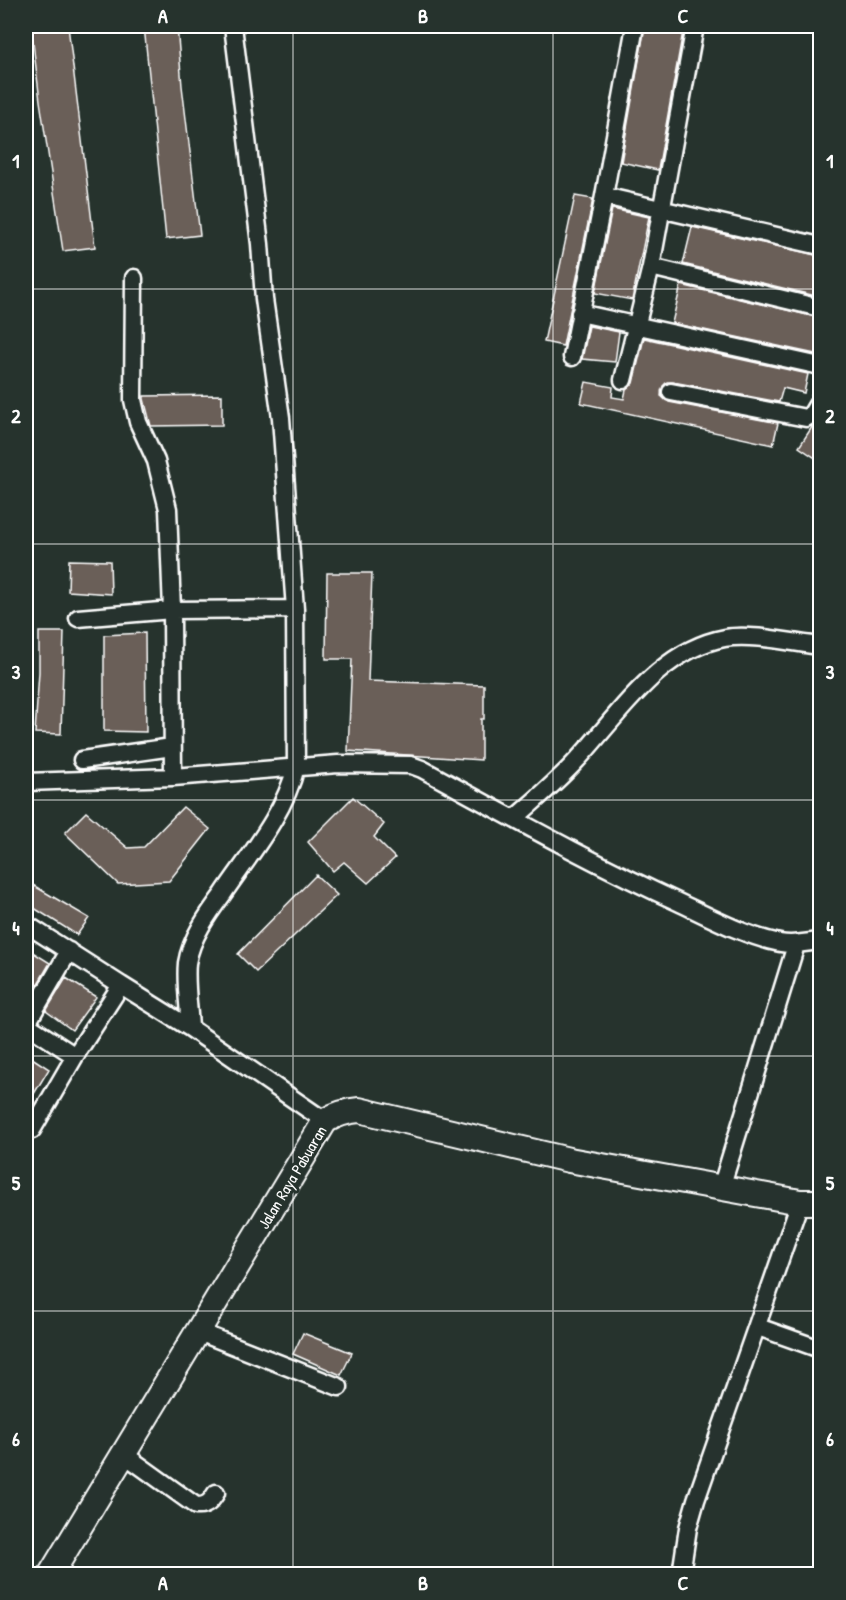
<svg xmlns="http://www.w3.org/2000/svg" width="846" height="1600" viewBox="0 0 846 1600" font-family="'Patrick Hand',sans-serif">
<rect width="100%" height="100%" fill="#26332d"/>
<filter id="ink" filterUnits="userSpaceOnUse"><feTurbulence type="fractalNoise" baseFrequency=".0167" numOctaves="2"/><feDisplacementMap in="SourceGraphic" scale="12" xChannelSelector="R" yChannelSelector="G"/><feConvolveMatrix kernelMatrix="1 2 1 2 8 2 1 2 1" color-interpolation-filters="sRGB"/></filter>
<g filter="url(#ink)">
<!-- building -->
<path fill="#6b5f58" stroke="#fff" stroke-width="1.5" d="M31 26H68L95 247 63 251 40 101Z
M144 26H177L182 86 200 235 166 239Z
M645 26H684L658 170 621 162Z
M575 196 593 199 563 346 544 342Z
M612 209 649 217 632 300 595 293Z
M692 227 820 256V297L683 264Z
M681 285 820 318V355L672 323Z
M589 326 619 332 615 362 582 359Z
M644 338 808 374 804 393 783 388 779 402 673 382H667L663 386 661 396 669 402 778 423 773 445 581 403 586 382 613 387 612 397 624 399 626 390 633 383Z
M222 395V425L151 426 144 399V396Z
M820 420V461L799 447 812 427Z
M69 560 110 561 111 594 68 591Z
M327 573H372L368 681 484 685V719H481V760L348 751 352 659H326Z
M39 632H64L61 734 35 733 39 672Z
M145 633 146 732 104 731V635Z
M353 797 384 824 374 837 395 858 368 883 344 862 333 871 308 842Z
M183 807 210 829 169 881 118 884 65 833 86 812 128 848 144 847Z
M316 875 337 895 256 972 238 954Z
M31 884 89 918 77 935 26 903V893Z
M26 948 50 963 29 999 26 996Z
M66 978 96 997 72 1030 46 1011Z
M26 1054 49 1069 26 1107Z
M303 1333 352 1353 341 1375 293 1354Z"/>
<g fill="none" stroke-linecap="round" stroke-linejoin="round">
<defs>
<path id="street" d="M604 196 820 246
M651 267 820 308
M134 278 133 400 138 422 156 461 168 509 172 610 295 609
M580 313 820 366
M572 357 604 196 635 26
M623 380 651 267 695 26
M671 392 806 418 811 415 820 400
M78 618 172 610 173 777
M82 760 172 747
M26 782 173 777 338 764 411 765 422 769C507 815 590 862 678 902 710 917 745 936 780 943 794 946 806 942 820 941
M514 819C535 800 558 781 577 760 620 714 659 650 725 638 750 633 794 643 820 646
M26 924 121 985
M26 1024 75 1056 121 985 190 1028C189 1007 185 984 187 963 191 938 208 914 223 894 250 854 284 815 296 767L295 609 281 418 264 299 260 244 233 26
M26 1025 69 951
M190 1028 325 1121
M26 1126 32 1130 75 1056
M721 1188 796 945
M758 1327 820 1349
M199 1332 339 1387
M125 1455 196 1506C207 1507 211 1501 216 1493
M681 1574 688 1528 696 1500 800 1202"/>
<path id="secondary" d="M51 1574 325 1121C336 1114 346 1111 359 1110L569 1160 800 1202H820"/>
</defs>
<!-- street casing -->
<use href="#street" stroke="#fff" stroke-width="21"/>
<!-- secondary casing -->
<use href="#secondary" stroke="#fff" stroke-width="28"/>
<!-- street -->
<use href="#street" stroke="#26332d" stroke-width="16"/>
<!-- secondary -->
<use href="#secondary" stroke="#26332d" stroke-width="24"/>
</g>
</g>
<!-- grid -->
<path fill="none" stroke="#fff" stroke-width="1.5" stroke-opacity="0.55" d="M293 26V1574M553 26V1574M26 289H820M26 544H820M26 800H820M26 1056H820M26 1311H820"/>
<g text-anchor="middle" dominant-baseline="central" stroke-width="6" stroke-linejoin="round" paint-order="stroke">
<!-- street labels -->
<g font-size="16" fill="#fff" stroke="#26332d">
<text transform="translate(292 1177) rotate(-59)">Jalan Raya Pabuaran</text>
</g>
</g>
<!-- margin -->
<rect width="846" height="1600" fill="none" stroke="#26332d" stroke-width="66"/>
<rect x="33" y="33" width="780" height="1534" fill="none" stroke="#fff" stroke-width="2"/>
<g font-size="20" text-anchor="middle" font-weight="bold" fill="#fff">
<text x="163" y="23">A</text>
<text x="423" y="23">B</text>
<text x="683" y="23">C</text>
<text x="16" y="168">1</text>
<text x="830" y="168">1</text>
<text x="16" y="423">2</text>
<text x="830" y="423">2</text>
<text x="16" y="679">3</text>
<text x="830" y="679">3</text>
<text x="16" y="935">4</text>
<text x="830" y="935">4</text>
<text x="16" y="1190">5</text>
<text x="830" y="1190">5</text>
<text x="16" y="1446">6</text>
<text x="830" y="1446">6</text>
<text x="163" y="1590">A</text>
<text x="423" y="1590">B</text>
<text x="683" y="1590">C</text>
</g>
</svg>
